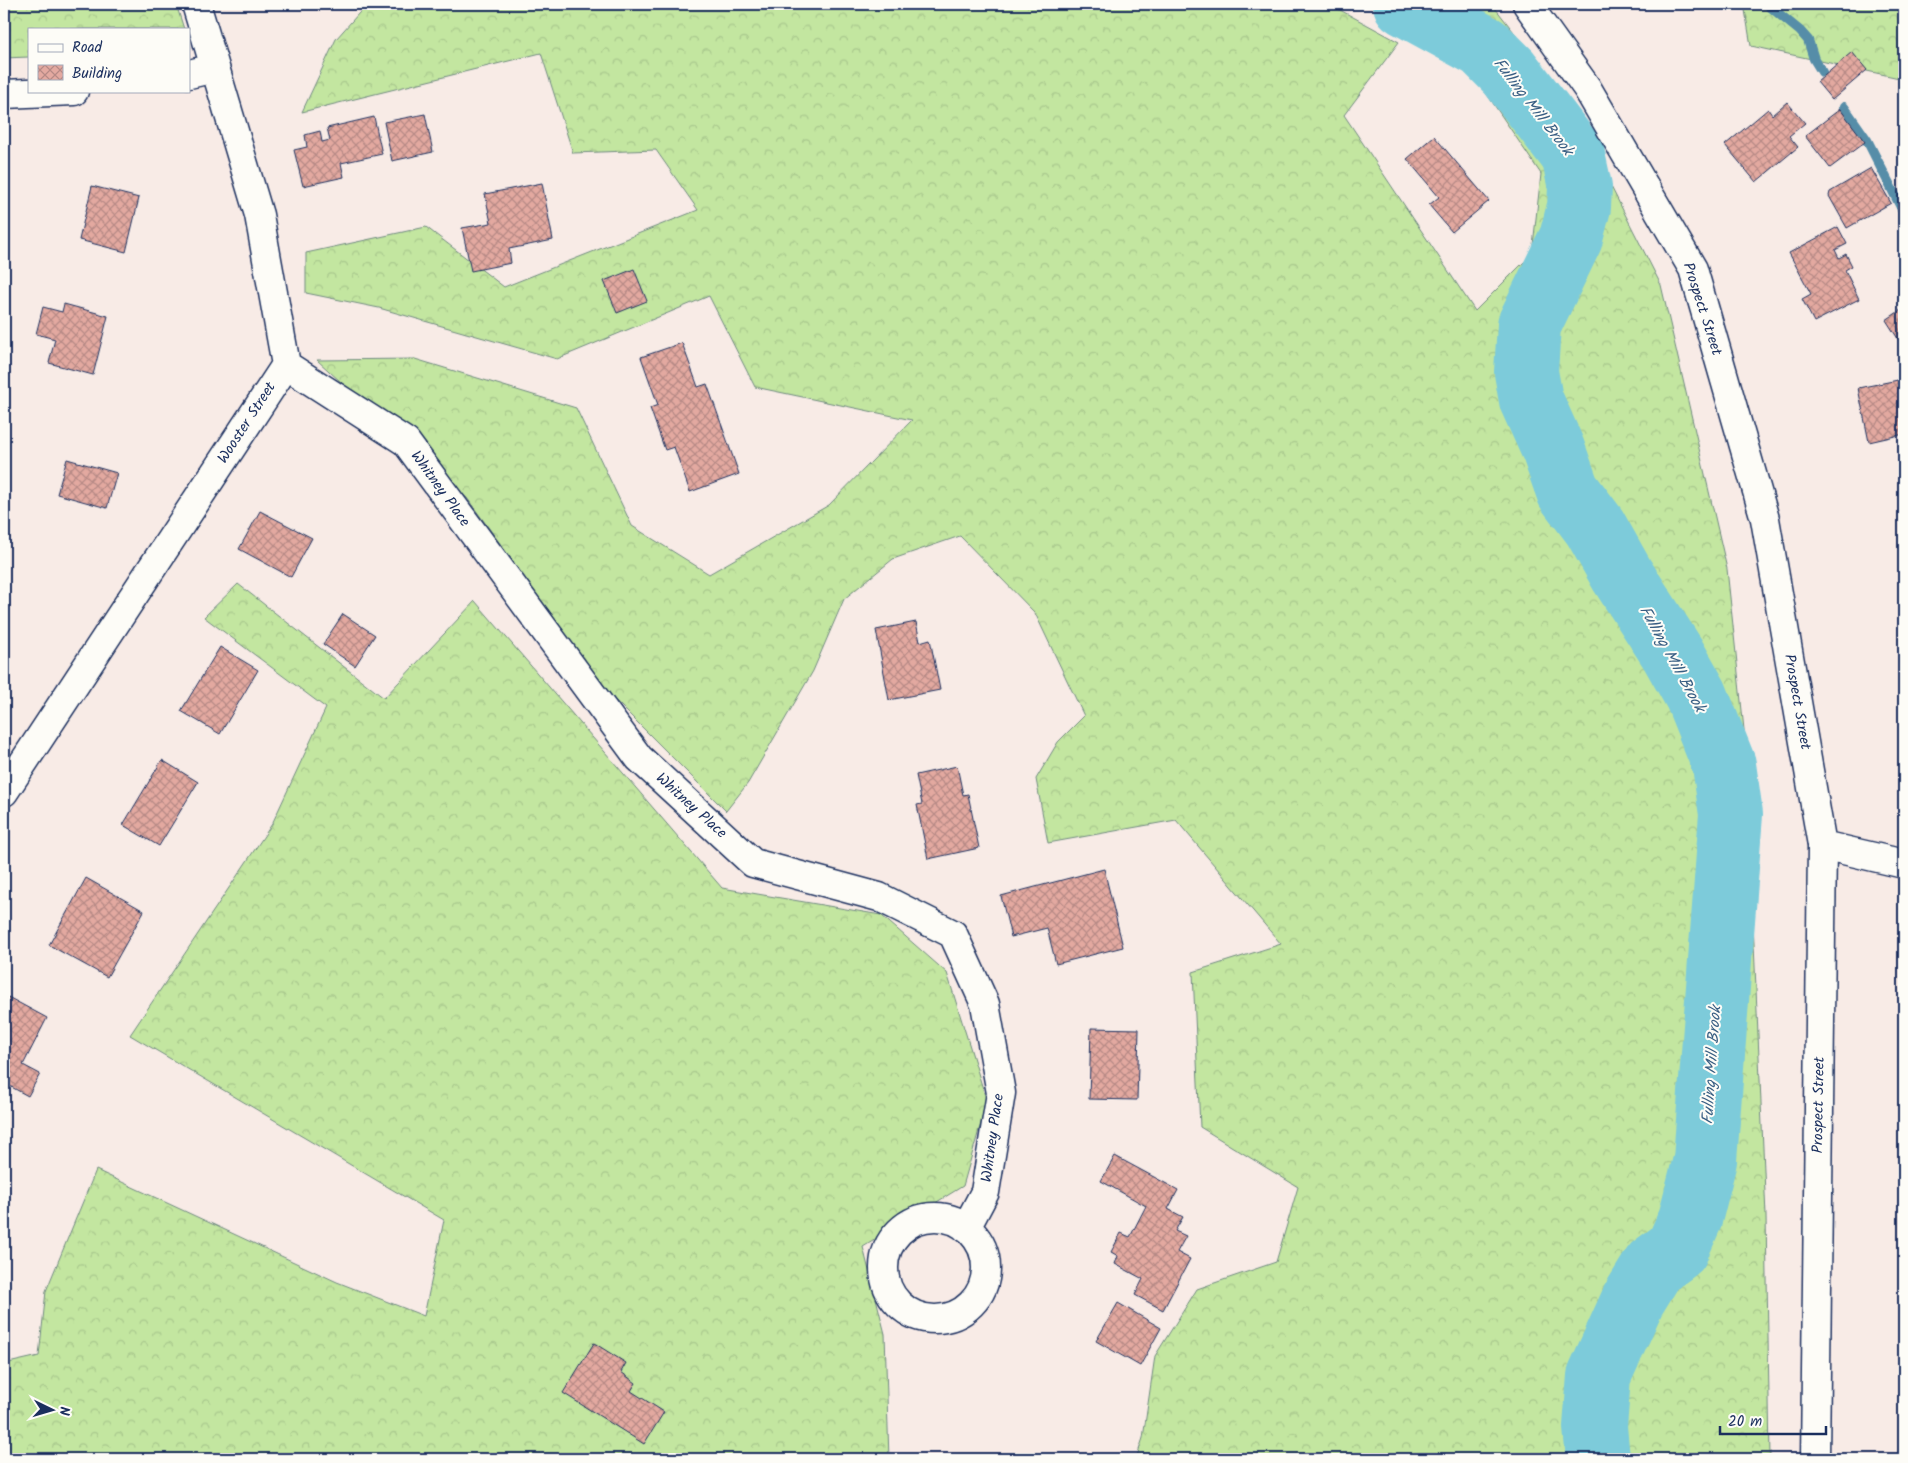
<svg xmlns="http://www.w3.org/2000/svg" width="1908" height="1463" viewBox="0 0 1908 1463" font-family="Kalam,sans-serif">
<defs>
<pattern id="forest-crowns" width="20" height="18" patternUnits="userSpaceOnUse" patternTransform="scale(1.25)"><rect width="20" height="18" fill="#c3e6a0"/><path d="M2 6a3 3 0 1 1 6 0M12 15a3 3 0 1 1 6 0" fill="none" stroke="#a7c68c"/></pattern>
<pattern id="building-cross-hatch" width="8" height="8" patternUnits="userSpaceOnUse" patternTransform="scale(1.25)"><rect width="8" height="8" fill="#e3a9a0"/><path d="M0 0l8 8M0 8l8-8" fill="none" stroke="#b78a86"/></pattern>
</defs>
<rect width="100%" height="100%" fill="#f8ebe6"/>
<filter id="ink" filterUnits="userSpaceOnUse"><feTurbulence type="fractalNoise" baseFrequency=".02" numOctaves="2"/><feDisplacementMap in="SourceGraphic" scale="10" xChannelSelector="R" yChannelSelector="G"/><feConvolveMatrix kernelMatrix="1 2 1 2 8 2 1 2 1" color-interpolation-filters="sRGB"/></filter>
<g filter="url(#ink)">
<!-- forest -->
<path fill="url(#forest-crowns)" stroke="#6f8a7f" d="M4 4H176L184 29H29V57L4 58Z
M367 4H1329L1399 42 1344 115 1475 311 1532 254 1541 174 1465 62 1390 4H1492L1567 100 1661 285 1727 569 1745 739 1766 1216 1770 1459H1136L1143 1438 1155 1356 1197 1289 1276 1262 1298 1187 1200 1127 1193 972 1281 944 1176 820 1048 843 1036 779 1058 742 1084 716 1035 613 960 536 893 559 844 599 813 671 748 783 726 811 609 694 467 498 317 360 415 359 576 408 632 526 709 574 829 505 912 420 755 387 709 296 557 359 379 308 306 293V253L426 227 504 287 698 210 656 150 573 153 541 53 302 112 336 39Z
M1744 4H1904V79L1751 46Z
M238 584 384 698 475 601 722 888 881 915 947 973 987 1102 963 1186 863 1247 885 1334 889 1459H30L4 1451V1364L39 1356 46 1291 96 1170 337 1282 424 1316 444 1220 130 1035 272 824 326 708 204 617Z"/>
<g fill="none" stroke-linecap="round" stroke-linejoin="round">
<!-- stream -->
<path stroke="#568da8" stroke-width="10" d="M1767 4 1800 31 1808 40 1814 59 1822 72
M1844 107 1867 140 1904 213"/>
<!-- river -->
<path stroke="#7dcbda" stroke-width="64" d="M1405 4 1484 47 1509 72 1573 155 1580 187 1579 207 1571 238 1529 325 1526 372 1531 400 1553 449 1568 491 1595 527 1622 575 1673 654 1696 695 1724 765 1731 814 1705 1160 1690 1219 1677 1249 1654 1266 1633 1300 1599 1376 1595 1427 1598 1459"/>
</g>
<!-- building -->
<path fill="url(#building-cross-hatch)" stroke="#1b2f5e" d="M1852 52 1867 70 1832 100 1817 82Z
M1787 102 1805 123 1789 136 1798 147 1756 182 1725 145 1768 109 1772 115Z
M1840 109 1865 142 1830 168 1805 136Z
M425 114 433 152 392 161 384 122Z
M374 117 382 154 341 163 344 177 303 186 294 150 307 147 305 135 320 131 322 142 330 140 327 128Z
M1434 136 1489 201 1452 232 1429 205 1439 197 1407 159Z
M1871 168 1891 203 1847 228 1829 196 1830 192Z
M542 183 553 240 509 249 511 263 471 271 462 228 491 223 485 194Z
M92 186 139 198 126 252 79 240Z
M1838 227 1847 244 1835 250 1839 258 1846 254 1852 266 1845 270 1859 299 1814 322 1802 299 1811 294 1789 253Z
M634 269 647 301 617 313 604 281Z
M64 304 108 316 93 375 49 363 55 339 36 334 43 307 62 312Z
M1904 308V348L1886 320Z
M682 343 698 387 707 384 739 474 690 492 674 447 665 450 650 408 658 405 641 357Z
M1903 379 1904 434 1869 442 1858 388Z
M67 459 117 473 107 508 57 494Z
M260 511 312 538 291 577 239 549Z
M343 614 375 635 355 666 323 644Z
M916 622 920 642 930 639 940 690 889 700 876 630Z
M220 647 258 670 220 734 181 711Z
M162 760 198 782 159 846 123 825Z
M957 766 963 795 968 794 979 848 928 859 917 805 922 804 916 775Z
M1104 869 1123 947 1056 964 1047 928 1011 937 1001 896Z
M86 878 144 911 107 977 49 945Z
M8 997 47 1018 23 1065 40 1074 28 1096 4 1083V1005Z
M1091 1028 1139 1029 1137 1100 1089 1099Z
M1115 1156 1178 1190 1168 1209 1183 1217 1175 1231 1186 1236 1177 1252 1190 1259 1163 1310 1135 1295 1143 1279 1115 1264 1118 1256 1111 1252 1121 1233 1130 1237 1146 1206 1101 1181Z
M1118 1303 1161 1328 1140 1366 1096 1341Z
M594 1343 626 1363 621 1372 636 1383 631 1391 664 1412 644 1444 563 1393Z"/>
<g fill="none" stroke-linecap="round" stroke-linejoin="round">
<defs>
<path id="street" d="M189 74 215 68
M4 94 74 91
M286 365 406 442 639 758 753 863 879 897 953 934 985 1004 1001 1093 985 1192 966 1228
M4 792 286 365 259 215 196 4
M884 1268a51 51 0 1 1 102 0a51 51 0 1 1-102 0Z"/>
<path id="secondary" d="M1527 4 1587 88 1693 269 1765 519 1822 845 1815 1459
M1822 845 1904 864"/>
</defs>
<!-- street casing -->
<use href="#street" stroke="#1b2f5e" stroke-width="31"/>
<!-- secondary casing -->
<use href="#secondary" stroke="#1b2f5e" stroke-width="31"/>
<!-- street -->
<use href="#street" stroke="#fdfcf7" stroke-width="28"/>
<!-- secondary -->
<use href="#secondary" stroke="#fdfcf7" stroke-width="28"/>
</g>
</g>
<g text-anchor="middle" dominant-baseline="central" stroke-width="4" stroke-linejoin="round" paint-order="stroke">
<!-- street labels -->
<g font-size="15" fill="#1b2f5e" stroke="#fdfcf7">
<text transform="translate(1702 309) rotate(72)">Prospect Street</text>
<text transform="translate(247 423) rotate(-57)">Wooster Street</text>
<text transform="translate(440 489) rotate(54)">Whitney Place</text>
<text transform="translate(1797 702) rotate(80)">Prospect Street</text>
<text transform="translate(691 806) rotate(42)">Whitney Place</text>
<text transform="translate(1819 1105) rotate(-89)">Prospect Street</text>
<text transform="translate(993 1138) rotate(-82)">Whitney Place</text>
</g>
<!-- water labels -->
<g font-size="16" font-style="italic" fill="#385e83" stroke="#fdfcf7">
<text transform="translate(1533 107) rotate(52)">Fulling Mill Brook</text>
<text transform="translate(1672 659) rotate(61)">Fulling Mill Brook</text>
<text transform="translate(1712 1065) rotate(-86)">Fulling Mill Brook</text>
</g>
</g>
<!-- margin -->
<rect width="1908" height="1463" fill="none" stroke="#fdfcf7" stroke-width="20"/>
<rect x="10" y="10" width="1888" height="1443" fill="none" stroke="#1b2f5e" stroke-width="2" filter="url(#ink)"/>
<!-- legend -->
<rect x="28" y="28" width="162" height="65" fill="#fdfcf7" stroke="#a3aaba"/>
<rect x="38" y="44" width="25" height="8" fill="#fdfcf7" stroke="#a3aaba"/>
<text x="72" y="52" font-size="15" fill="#1b2f5e">Road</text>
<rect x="38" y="65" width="25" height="15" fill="url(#building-cross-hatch)" stroke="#a3aaba"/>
<text x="72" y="78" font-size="15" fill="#1b2f5e">Building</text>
<!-- north arrow -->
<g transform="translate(52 1410) rotate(95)" stroke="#fdfcf7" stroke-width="4" paint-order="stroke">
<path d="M0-4L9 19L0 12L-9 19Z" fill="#1b2f5e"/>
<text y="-8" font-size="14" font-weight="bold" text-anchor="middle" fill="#1b2f5e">N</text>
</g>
<!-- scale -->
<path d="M1720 1426v8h106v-8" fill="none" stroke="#1b2f5e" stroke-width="2.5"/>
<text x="1728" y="1426" font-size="15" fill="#1b2f5e" stroke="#fdfcf7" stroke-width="4" paint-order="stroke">20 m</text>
</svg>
